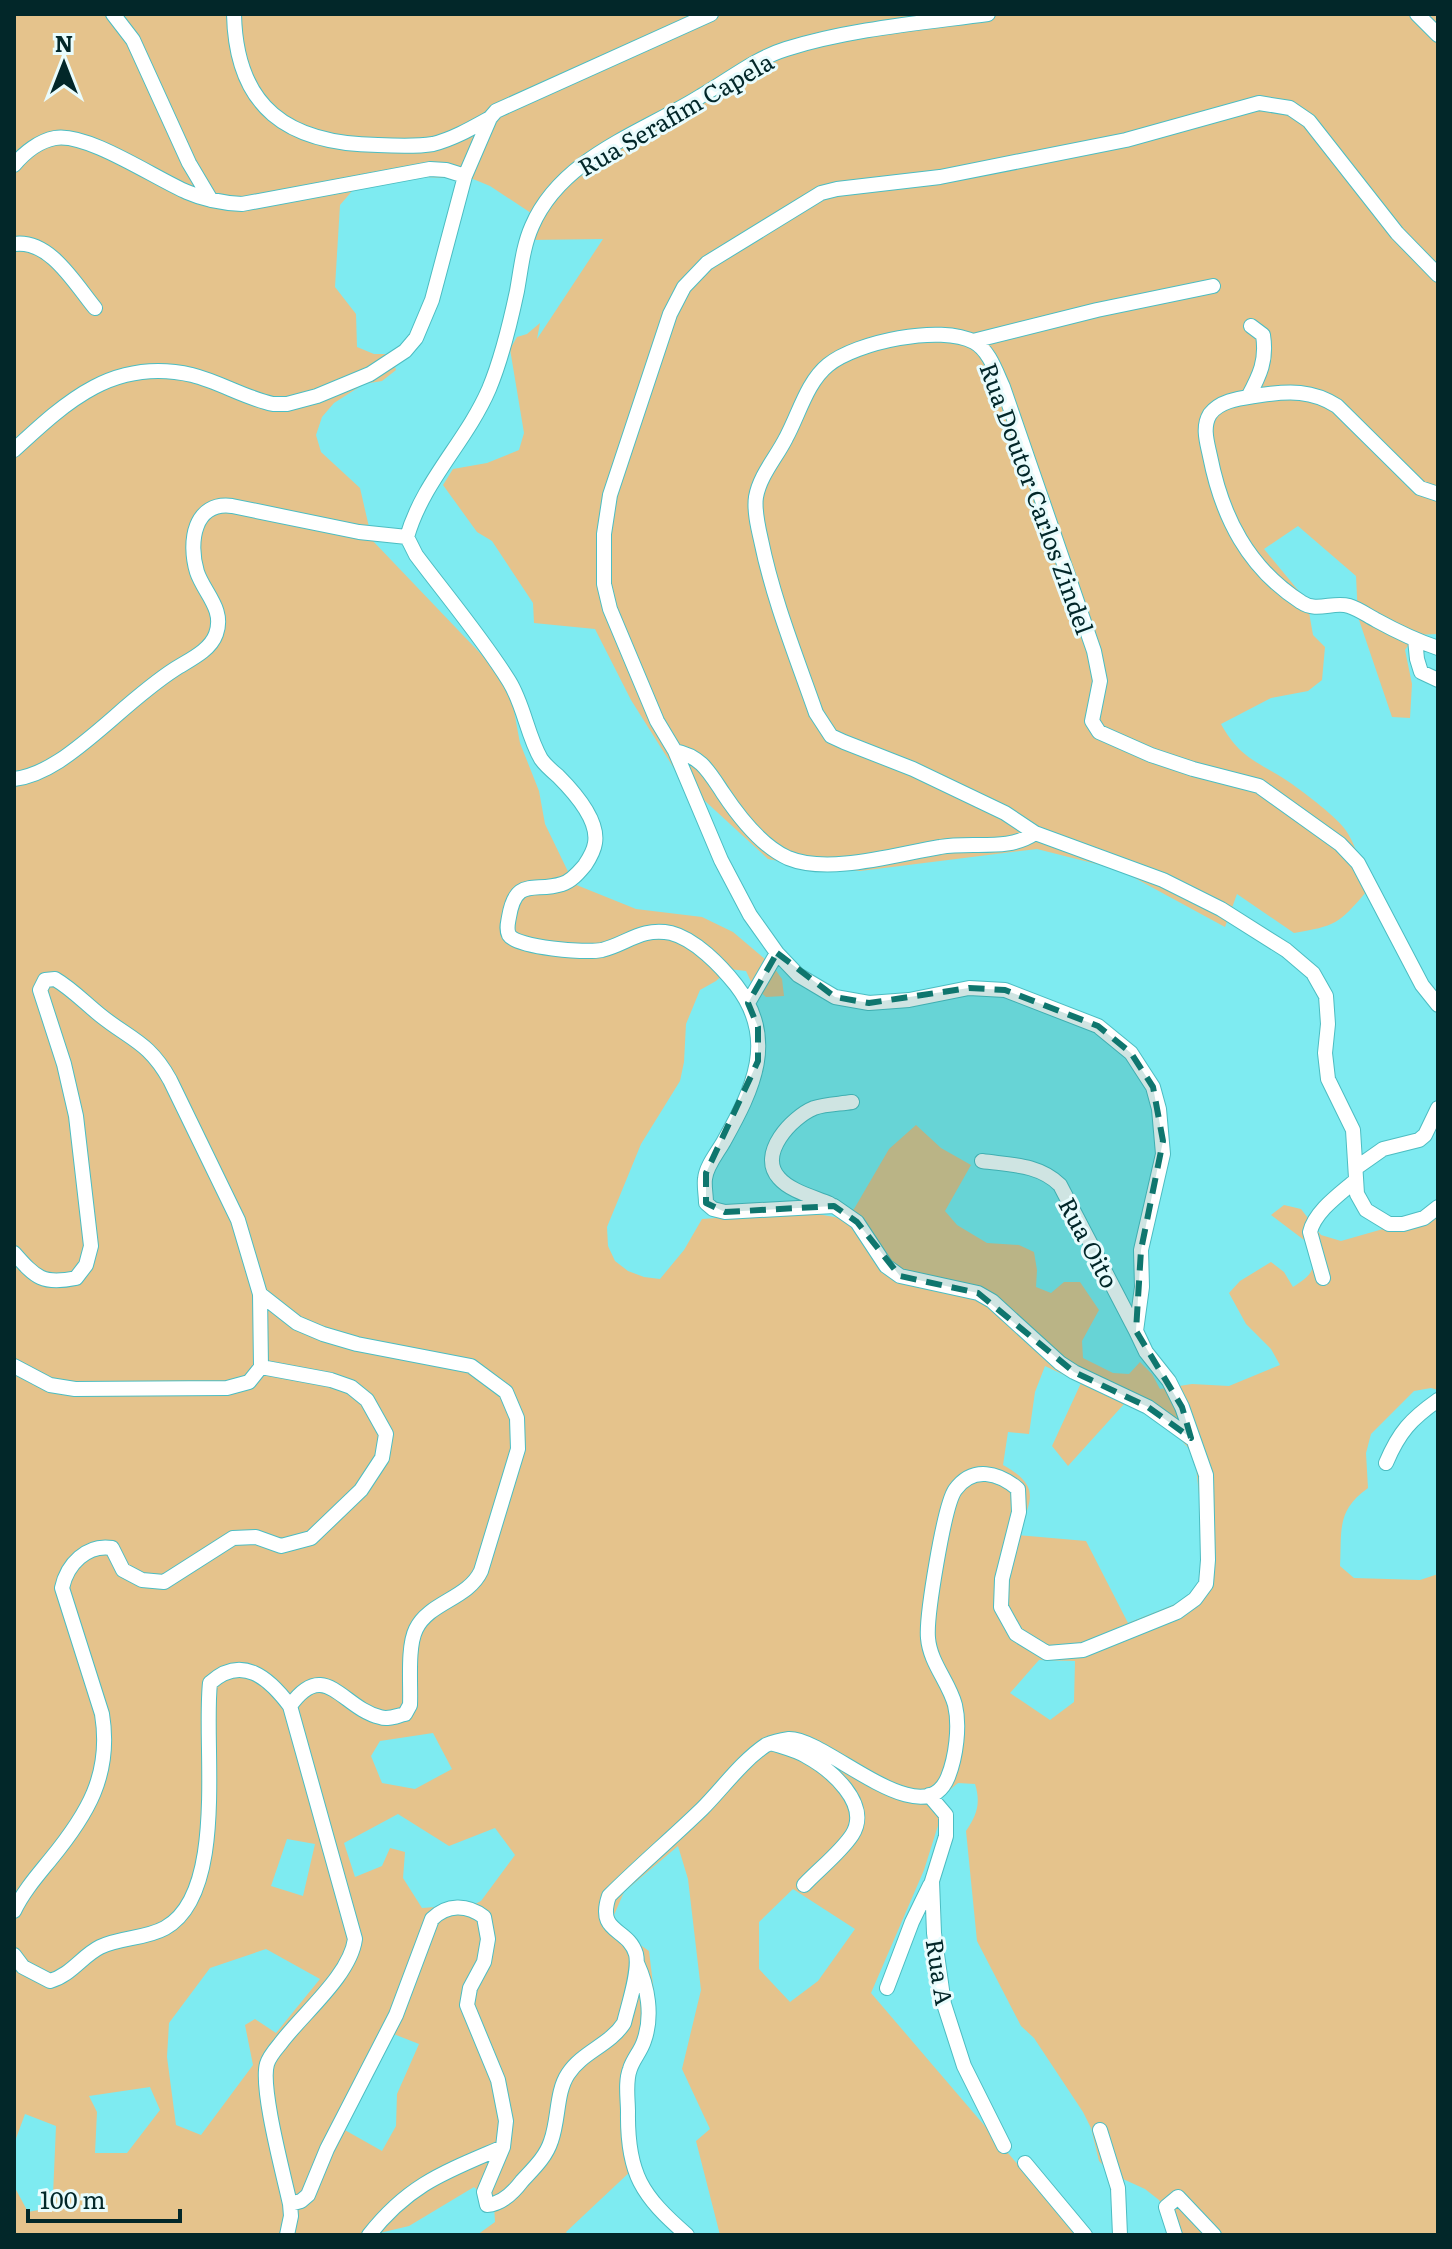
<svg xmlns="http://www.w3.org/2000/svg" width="1452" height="2249" viewBox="0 0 1452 2249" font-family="Literata,serif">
<rect width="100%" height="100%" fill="#7eebf1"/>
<!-- green -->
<path fill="#e5c38c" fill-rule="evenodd" d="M14 14H1438V634L1415 635 1405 650 1412 684 1410 718 1392 717 1358 617 1356 576 1298 526 1264 549 1307 601 1313 635 1325 647 1322 680 1308 691 1271 698 1221 724C1239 757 1256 761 1286 780 1301 790 1333 814 1344 828 1355 841 1365 874 1366 892 1339 924 1335 926 1294 933L1237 894 1225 927 1120 870 1037 849 860 871 804 866 768 859 680 778 631 700 595 629 534 623 533 603 492 541 477 532 443 485 453 469 487 463 519 450 524 433 510 349 517 337 527 334 540 323 537 339 603 239 529 240 534 215 490 186 473 179 423 177 353 190 340 205 335 287 356 314 357 347 374 354H391L396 370 382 381 364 384 334 403 322 417 316 435 321 452 360 488 372 540 501 675 510 690 520 743 539 791 545 824 574 884 636 909 702 917 733 932 772 965 782 979 784 996 766 997 753 986 746 971 729 969 716 981 700 990 686 1024 684 1062 680 1081 641 1144 607 1227 608 1246 615 1261 628 1271 644 1277 660 1279 684 1250 702 1219 806 1212 840 1218 854 1209 889 1149 916 1125 941 1148 971 1165 945 1211 957 1225 987 1243 1019 1245 1034 1252 1037 1270 1036 1287 1051 1293 1064 1282H1080L1099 1310 1082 1341 1083 1358 1113 1373 1129 1374 1140 1362 1152 1374 1160 1389 1192 1384 1229 1386 1280 1365 1271 1349 1246 1324 1229 1293 1240 1281 1271 1262 1284 1272 1293 1287C1312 1275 1317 1269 1312 1246L1271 1215 1284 1205 1301 1209 1321 1235 1341 1241 1383 1229 1399 1228 1438 1207V1390L1431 1388 1414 1391 1371 1434 1366 1453 1368 1488C1336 1511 1342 1530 1340 1566L1354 1578 1420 1580 1438 1574V2235H1177L1159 2200 1145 2189 1112 2174 1099 2161 1091 2128 1083 2112 1034 2038 1021 2026 977 1941 966 1831C977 1815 981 1803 975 1784L958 1783 933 1804 941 1816 924 1870 871 1993 1078 2235H720L696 2141 710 2129 682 2069 701 1990 688 1879 678 1846 624 1892 614 1915 619 1930 649 1951 656 2009 636 2074 632 2105 633 2169 566 2232 568 2235H477L495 2222 494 2205 474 2187 409 2226 371 2235H14V2186L28 2212 44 2209 53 2195 56 2126 25 2114 14 2144ZM1045 1366 1081 1383 1052 1446 1068 1466 1125 1403 1166 1423 1190 1450 1196 1467 1207 1568 1190 1598 1128 1623 1086 1541 1017 1535C1032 1500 1041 1486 1003 1465L1008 1432 1029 1434 1035 1392ZM1039 1660 1075 1661 1074 1702 1050 1720 1010 1693ZM433 1733 452 1769 415 1789 382 1783 371 1756 380 1741ZM398 1814 449 1846 495 1828 515 1855 481 1901 475 1904 422 1908 403 1878 405 1852 390 1848 382 1866 355 1877 344 1843ZM287 1839 315 1844 303 1896 271 1886ZM793 1889 855 1929 818 1981 790 2002 759 1969V1922ZM266 1949 320 1979 276 2033 255 2019 245 2025 253 2065 201 2135 176 2125 167 2057 169 2023 210 1968ZM391 2033 419 2044 397 2094 396 2126 382 2151 343 2129ZM150 2087 160 2110 127 2153H95L97 2112 89 2096Z"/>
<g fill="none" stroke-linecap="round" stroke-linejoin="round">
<defs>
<path id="minor" d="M113 14 133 40 189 163 211 200
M234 14C236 108 288 144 378 145 396 146 415 147 433 144 453 139 472 128 490 118
M988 14C921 23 850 29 786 49 754 59 729 80 701 96 642 133 562 157 532 226 523 246 521 269 517 291 510 324 502 358 489 389 466 442 423 481 407 537L416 555C446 595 483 639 509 681 524 705 527 735 541 759 546 766 552 771 558 776 573 791 599 820 595 843 594 850 589 859 585 865 579 872 572 881 562 884 534 893 516 876 509 917 508 923 506 929 509 935 517 948 586 953 602 950 627 944 641 927 671 933 695 939 721 966 736 985 778 1039 753 1089 724 1141 718 1152 706 1166 705 1179 704 1186 706 1195 706 1203L713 1209 725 1212 834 1206 857 1222 886 1266 900 1276 978 1293 992 1301 1060 1363 1074 1372 1148 1407 1191 1438
M1417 14 1438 35
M14 165C24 153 39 141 55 138 87 132 156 179 187 192 205 200 223 203 242 204L430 169 446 170 465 176
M14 244C50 239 75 284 95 308
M973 341 1097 310 1213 286
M1248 397C1260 375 1267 360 1263 335L1251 326
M14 450C67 401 114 357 192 375 220 382 245 398 273 404H287L317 396 370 374 405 351 416 338 432 300 465 176 490 118 496 111 711 14
M1438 494 1420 488 1337 406C1312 390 1289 391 1261 395 1244 398 1221 399 1210 414 1202 427 1207 442 1210 456 1222 517 1248 568 1301 602 1317 613 1333 601 1349 606 1359 609 1368 616 1376 620 1396 631 1417 641 1438 648
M1415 639 1417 659 1421 672 1438 680
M675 751C701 756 709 772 723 793 739 817 761 846 788 858 829 875 897 854 940 847 972 841 1008 852 1035 833
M14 779C31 777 45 770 59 761 100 734 133 696 175 669 189 660 210 651 216 634 225 609 204 593 197 572 188 542 194 501 232 506L359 532 407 537
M748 1003 777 953
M1438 1005 1422 985 1358 863 1340 844 1259 786 1193 769 1151 755 1099 732 1092 721 1100 681 1094 651 1003 387C996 372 989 350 974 342 941 324 856 342 828 365 807 382 799 414 786 438 776 458 760 475 756 497 754 510 758 527 761 540 773 599 796 656 816 713L831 736 844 742 913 769 1005 813 1035 833 1163 880 1221 909 1286 950 1313 973 1326 996 1328 1024 1325 1053 1328 1079 1353 1130 1357 1194 1366 1210 1389 1224H1403L1424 1218 1438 1207
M982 1161C1010 1165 1039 1164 1060 1185L1136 1331
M1356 1168 1383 1149 1419 1140 1425 1135 1438 1108
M830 1204C814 1197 790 1191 779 1178 757 1154 792 1117 814 1108 825 1104 840 1104 852 1102
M14 1253C36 1278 43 1285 76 1278L86 1265 91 1246 76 1116 64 1064 40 990 45 980 55 979C72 989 85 1003 100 1015 131 1040 149 1042 170 1080L238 1220 260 1294 261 1367 249 1382 227 1388 75 1389 50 1385 14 1366
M1323 1278 1310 1232C1315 1211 1340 1194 1356 1180
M260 1294 297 1323 323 1334 357 1344 471 1366 506 1392 517 1418 518 1449 481 1571C468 1599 429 1602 416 1629 407 1647 411 1685 410 1705L405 1714C396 1716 388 1720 380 1717 342 1708 325 1657 290 1706
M1386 1463C1399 1432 1411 1419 1438 1400
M771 1743C783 1747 796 1750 806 1756 830 1769 872 1804 852 1835 840 1853 819 1869 804 1885
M929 1795 946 1815V1836L932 1881 934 1933 944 2004 964 2066 1004 2146
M14 1911C23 1892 37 1876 50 1860 87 1815 112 1775 102 1714L62 1588C67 1564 87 1544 112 1548L123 1570 142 1580 164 1582 233 1538 256 1537 281 1546 311 1538 361 1490 382 1458 386 1434 367 1400 351 1387 331 1380 261 1367
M14 1955 23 1967 50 1981C71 1975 82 1956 100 1947 121 1937 145 1939 165 1928 228 1893 203 1745 210 1683 242 1654 269 1678 290 1706L355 1939C350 1976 302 2014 280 2044 275 2050 269 2057 267 2064 260 2088 284 2176 290 2204L291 2216 287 2235
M637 1963C648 1987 653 2016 644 2041 641 2051 633 2059 630 2069 625 2082 628 2099 628 2112 627 2174 642 2196 687 2235
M887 1988 912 1922 930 1885
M1100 2130 1118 2188 1120 2235
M1025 2163 1085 2235
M290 2204 301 2201 308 2195 327 2149 396 2015 432 1919C447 1904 467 1904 484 1917L488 1939 484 1962 470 1988 467 2005 498 2080 506 2121 503 2147 484 2192 487 2205C502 2204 513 2193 522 2181 533 2169 546 2157 551 2141 559 2119 556 2092 568 2074 582 2052 610 2045 624 2023 628 2006 640 1971 636 1954 628 1927 596 1934 609 1896 639 1866 671 1839 702 1809 722 1789 742 1761 766 1745 773 1742 782 1740 789 1739 826 1738 923 1838 948 1777 956 1757 960 1726 955 1705 949 1682 930 1663 928 1638 926 1617 944 1506 955 1490 973 1465 999 1473 1018 1489L1019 1512 1002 1579 1001 1607 1016 1634 1047 1653 1083 1650 1177 1612 1195 1599 1206 1584 1208 1560 1206 1475 1182 1407 1169 1381 1146 1352 1136 1331 1142 1287 1141 1250 1163 1154 1159 1109 1153 1087 1131 1053 1098 1026 1005 990 969 988 909 1000 869 1003 835 997 798 975 777 953 750 915 721 860 675 751 657 721 610 609 604 584V534L610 495 670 314 684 287 707 263 821 193 837 189 940 177 1126 140 1259 103 1290 108 1309 121 1397 233 1438 275
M369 2235C409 2184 445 2172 503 2147
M1175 2235 1166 2207 1178 2197 1214 2235"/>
</defs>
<!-- minor casing -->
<use href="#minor" stroke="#4cbdc2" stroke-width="16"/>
<!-- minor -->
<use href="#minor" stroke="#fff" stroke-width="14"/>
</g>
<!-- marked area -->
<path fill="#0f766e" fill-opacity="0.2" stroke="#0f766e" stroke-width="6" stroke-dasharray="16 10" stroke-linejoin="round" d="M777 953 835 997 869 1003 969 988 1005 990 1098 1026 1131 1053 1153 1087 1163 1141 1141 1250 1136 1331 1182 1407 1191 1438 1148 1407 1074 1372 978 1293 900 1276 857 1222 834 1206 725 1212 706 1203V1173L758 1061V1027L748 1003Z"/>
<g text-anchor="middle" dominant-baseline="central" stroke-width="6" stroke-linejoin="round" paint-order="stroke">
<!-- street labels -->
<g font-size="24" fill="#022729" stroke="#e9fcfd">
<text transform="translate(675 113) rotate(-30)">Rua Serafim Capela</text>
<text transform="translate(1038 498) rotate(70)">Rua Doutor Carlos Zindel</text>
<text transform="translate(1090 1242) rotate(62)">Rua Oito</text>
<text transform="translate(941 1972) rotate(81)">Rua A</text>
</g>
</g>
<!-- border -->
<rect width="1452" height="2249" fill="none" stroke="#022729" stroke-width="32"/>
<!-- north arrow -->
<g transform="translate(64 64)" stroke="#e9fcfd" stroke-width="6" paint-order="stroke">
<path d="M0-6L14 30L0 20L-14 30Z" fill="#022729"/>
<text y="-12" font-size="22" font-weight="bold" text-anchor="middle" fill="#022729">N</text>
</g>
<!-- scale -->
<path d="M28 2209v12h152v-12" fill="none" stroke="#022729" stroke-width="4"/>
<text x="40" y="2209" font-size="24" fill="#022729" stroke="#e9fcfd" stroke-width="6" paint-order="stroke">100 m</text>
</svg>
